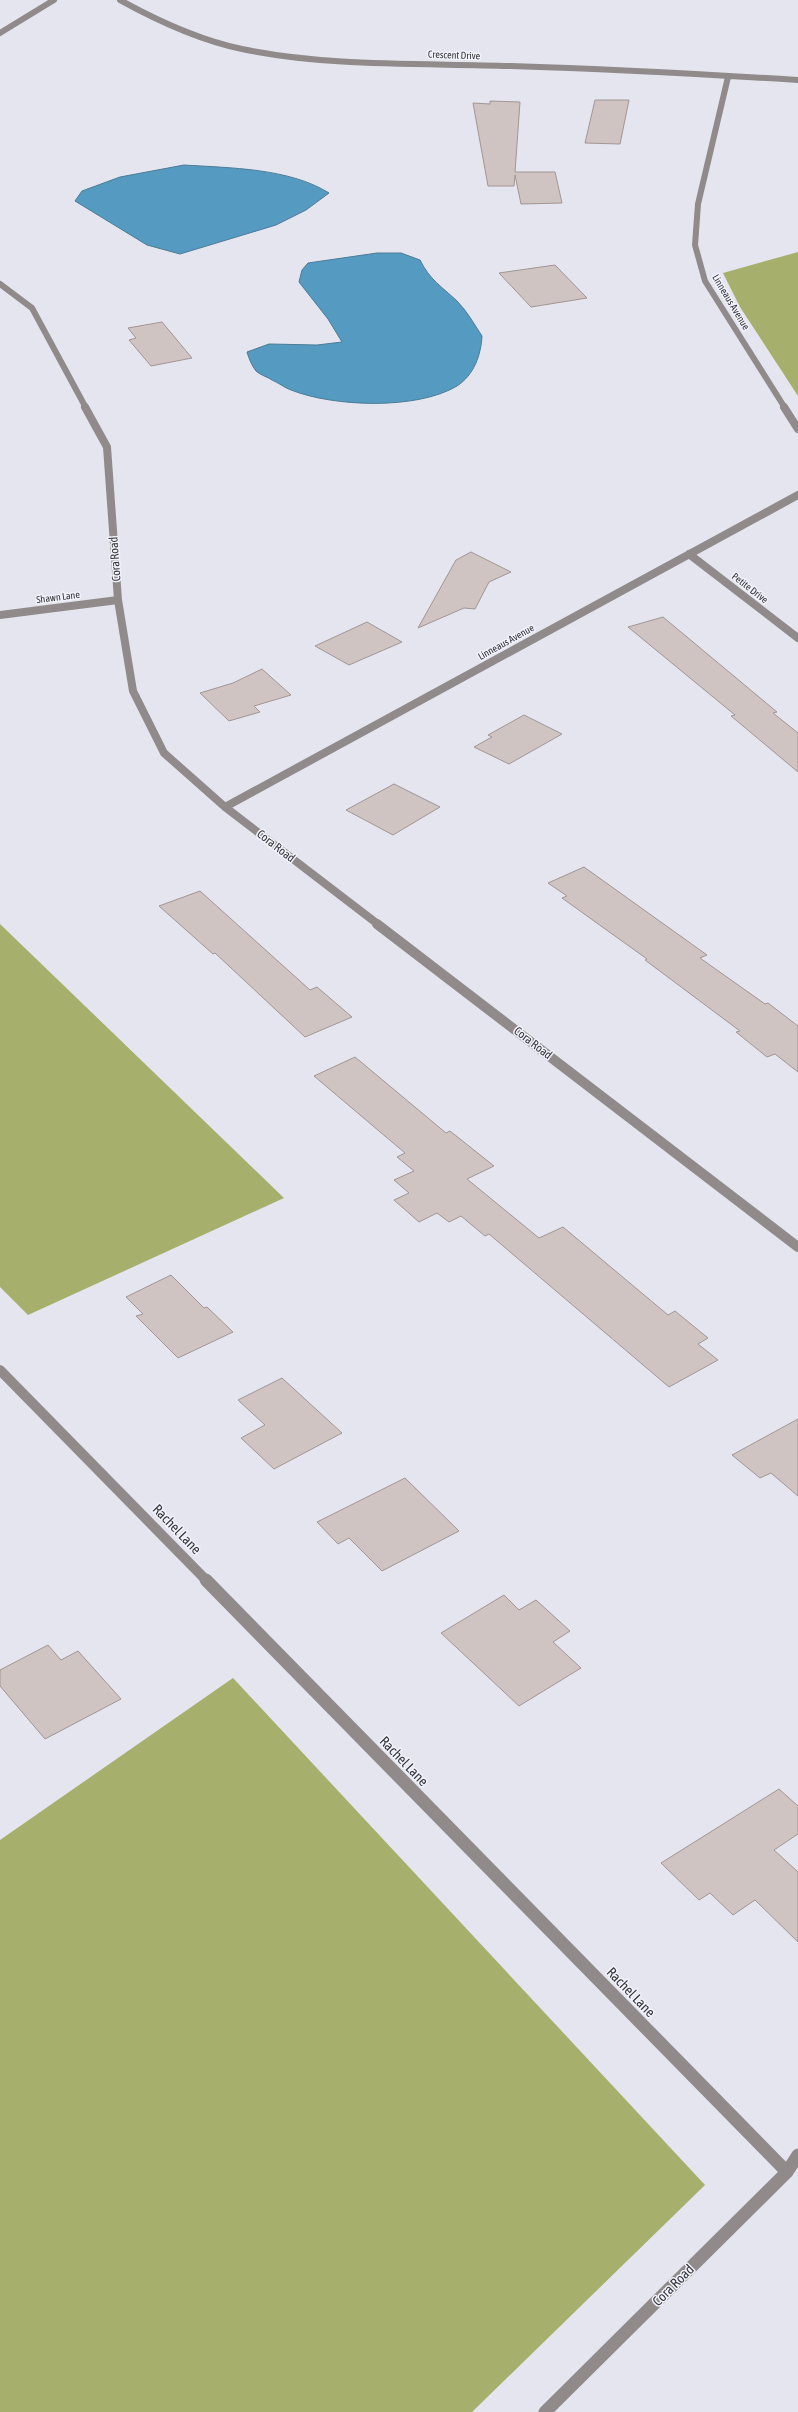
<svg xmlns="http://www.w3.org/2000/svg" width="798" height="2412" viewBox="0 0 798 2412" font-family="'Asap Condensed',sans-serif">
<rect width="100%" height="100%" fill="#e4e5ee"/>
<!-- forest -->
<path fill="#a6af6c" d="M798 252V396L740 307 723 273Z
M0 924 284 1198 28 1315 0 1287Z
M233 1678 705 2185 472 2412H0V1840Z"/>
<!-- water -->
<path fill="#559ac0" stroke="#4b7c97" d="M184 165C230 168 289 168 329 193L306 210 276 225 180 254 147 245 75 201 82 191 120 177Z
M377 253H401L420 260C430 280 441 286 457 301 467 311 474 324 482 336 481 355 474 375 457 386 417 410 334 407 291 390 285 388 279 383 272 380 268 377 260 375 256 371 252 366 249 359 247 352L269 344 317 345 342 342 328 319 299 282 302 270 308 263Z"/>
<!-- building -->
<path fill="#d0c4c3" stroke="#a19694" d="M595 100H629L620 144 585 143Z
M490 101 520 102 515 172H555L562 203 521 204 515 175 514 186H488L473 103 490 104Z
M555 265 587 298 531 307 499 273Z
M162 322 192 358 151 366 129 340 136 338 128 328Z
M471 552 511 572 489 582 475 609 464 608 418 628 456 560Z
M663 617 777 712 773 713 798 733V772L731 716 735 715 628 627Z
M367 622 402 642 349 665 315 646Z
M262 669 291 695 254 706 260 712 229 721 200 693 233 683Z
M524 715 562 734 509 764 474 747 492 737 488 735Z
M394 784 440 807 393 835 346 810Z
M584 867 707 955 700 958 765 1004 768 1003 798 1026V1072L775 1054 767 1057 736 1032 740 1031 645 960 647 959 562 898 567 896 548 883Z
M200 891 310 990 317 987 352 1017 305 1037 215 953 213 954 159 906Z
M355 1057 446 1133 450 1131 494 1166 467 1179 539 1238 563 1227 668 1315 675 1311 708 1338 698 1344 718 1360 669 1387 489 1234 485 1236 461 1216 449 1222 437 1213 419 1222 394 1200 409 1193 394 1180 414 1171 397 1157 405 1153 314 1076Z
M171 1275 204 1308 207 1307 233 1332 178 1358 136 1316 143 1314 126 1297Z
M282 1378 342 1433 274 1469 241 1438 265 1425 238 1400Z
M798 1419V1496L771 1473 760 1478 732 1455Z
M405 1478 459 1531 382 1571 349 1538 338 1544 317 1522Z
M504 1595 519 1610 536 1600 570 1631 553 1642 581 1668 519 1706 441 1633Z
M48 1645 61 1660 78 1651 121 1699 45 1739 0 1686V1670Z
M779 1789 798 1806V1834L774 1850 798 1872V1942L755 1900 733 1915 710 1893 699 1900 661 1863Z"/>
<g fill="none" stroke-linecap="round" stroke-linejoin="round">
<!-- minor-far3 -->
<path stroke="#908b8a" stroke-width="6" d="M120 0C158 21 199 40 242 49 326 67 424 63 511 66 607 69 702 74 798 80
M0 33 54 0
M728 77 698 204 695 245 705 281 785 408
M0 284 32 308 86 408"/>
<!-- minor-far2 -->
<path stroke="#908b8a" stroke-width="8" d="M85 407 107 447 118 600 133 691 164 753 225 807 379 925
M784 407 798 429
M689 554 798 638
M0 615 118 600
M225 807 798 495"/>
<!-- minor-far1 -->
<path stroke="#908b8a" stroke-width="10" d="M377 924 798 1247
M0 1370 207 1581"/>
<!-- minor -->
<path stroke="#908b8a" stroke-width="13" d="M206 1580 787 2172
M545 2412 787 2172 798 2155"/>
</g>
<g text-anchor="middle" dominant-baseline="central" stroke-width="3" stroke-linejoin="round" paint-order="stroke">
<!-- far-street labels -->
<g font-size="10" fill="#343538" stroke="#f2f2fc">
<text transform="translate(454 55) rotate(2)">Crescent Drive</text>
<text transform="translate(731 302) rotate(59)">Linneaus Avenue</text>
<text transform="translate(750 588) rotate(38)">Petite Drive</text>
<text transform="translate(58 597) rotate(-7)">Shawn Lane</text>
<text transform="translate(506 642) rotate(-29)">Linneaus Avenue</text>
</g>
<!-- street labels -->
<g font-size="12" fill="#343538" stroke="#f2f2fc">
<text transform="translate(115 559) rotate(-94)">Cora Road</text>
<text transform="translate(276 846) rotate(38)">Cora Road</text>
<text transform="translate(533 1043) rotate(38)">Cora Road</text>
</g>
<!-- near-street labels -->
<g font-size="14" fill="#343538" stroke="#f2f2fc">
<text transform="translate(177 1529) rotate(46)">Rachel Lane</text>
<text transform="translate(404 1761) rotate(46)">Rachel Lane</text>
<text transform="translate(631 1992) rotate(46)">Rachel Lane</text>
<text transform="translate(673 2285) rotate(-45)">Cora Road</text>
</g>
</g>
</svg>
